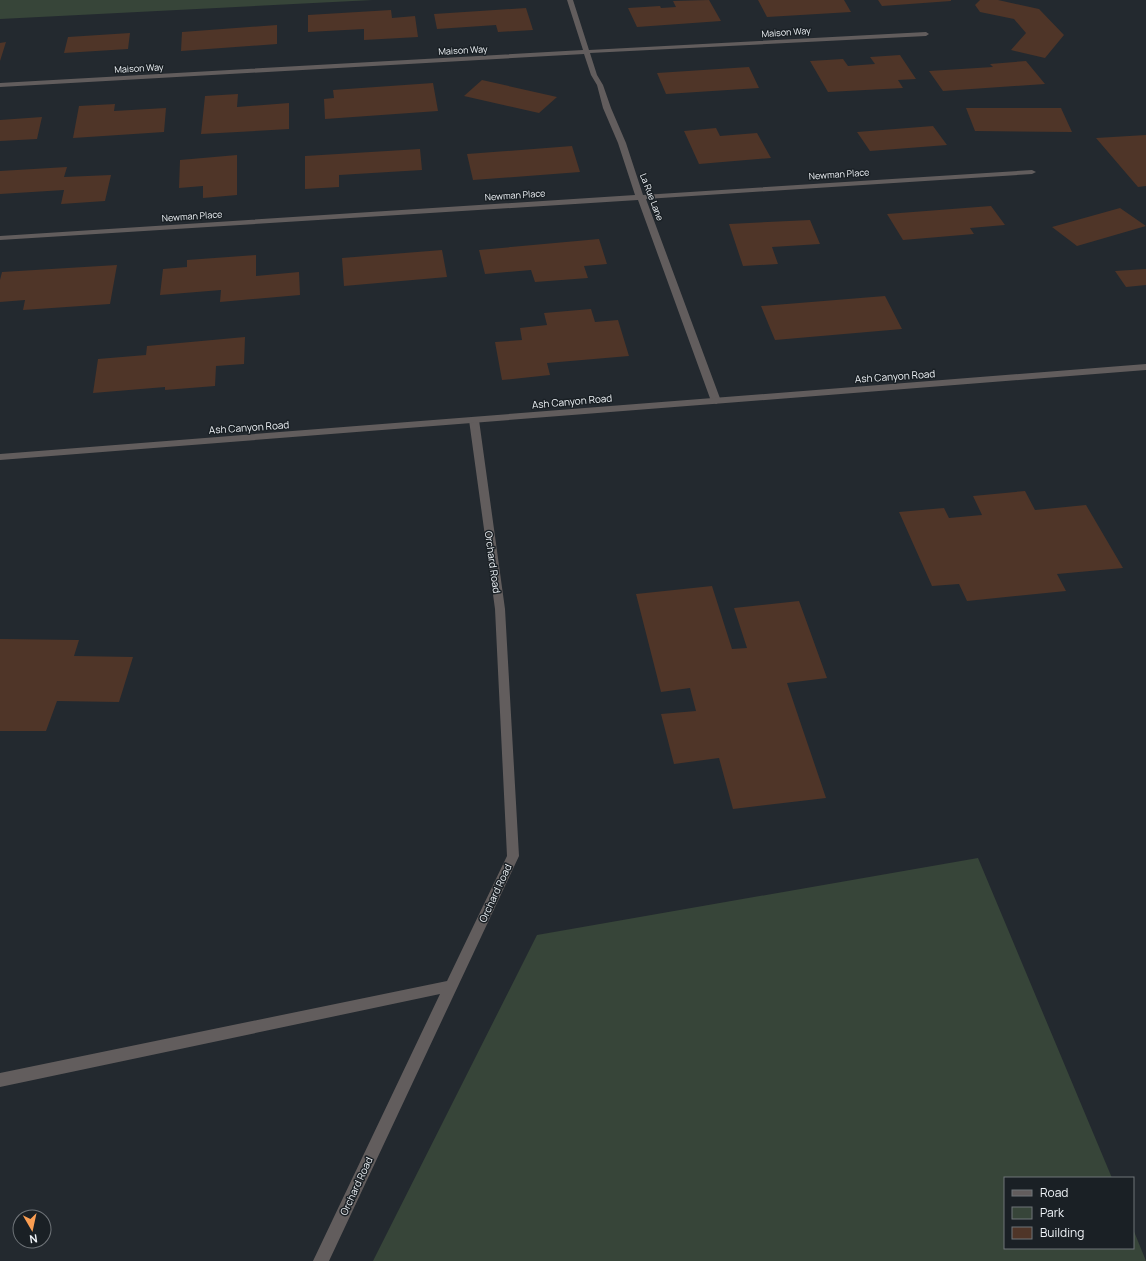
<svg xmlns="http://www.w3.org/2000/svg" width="1146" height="1261" viewBox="0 0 1146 1261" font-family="Manrope,sans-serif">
<rect width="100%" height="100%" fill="#23292f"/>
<!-- green -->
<path fill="#374539" d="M0 0H373L0 19Z
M978 858 1112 1178H1005V1248H1133V1229L1146 1261H373L537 935Z"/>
<!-- building -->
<path fill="#4f3528" d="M709 0 721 21 637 27 628 8 660 6 661 8 676 7 673 1Z
M758 0H844L851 12 767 17Z
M878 0H951V1L882 6Z
M980 0H998L1039 9 1064 35 1045 58 1011 50 1026 33 1014 19 980 12 975 5Z
M526 8 533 30 498 32 496 25 437 29 434 14Z
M391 10 392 18 415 16 418 37 364 40V29L308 32V15Z
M277 25V44L181 51 182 32Z
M130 33 128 49 64 53 68 37Z
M6 42 0 61V43Z
M900 55 916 79 898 80 903 88 828 92 810 61 843 59 848 66 875 64 870 57Z
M1026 61 1045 84 943 91 929 71 993 67 990 64Z
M749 67 759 88 666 94 657 73Z
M482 80 557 97 539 113 464 96Z
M433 83 438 111 325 119 324 99 334 98 333 90Z
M238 94 237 107 289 103V129L201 134 205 96Z
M115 104 114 111 166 108 164 132 73 138 79 106Z
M966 108H1061L1072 132 975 131Z
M42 117 37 139 0 141V120Z
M933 126 947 145 870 151 857 132Z
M716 128 720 136 757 133 771 158 699 164 684 131Z
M1146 135V186L1138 187 1096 138Z
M572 146 580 172 473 180 467 154Z
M420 149 422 170 339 175V187L305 189V156Z
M237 155V195L203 198V186L179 188 180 160Z
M67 167 64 177 111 175 105 201 61 204 64 190 0 194V171Z
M991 206 1005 225 970 228 974 234 903 240 887 214Z
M1120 208 1146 226 1077 246 1052 227Z
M810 220 820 244 772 247 778 264 743 266 729 224Z
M599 239 607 264 584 266 588 278 535 282 531 270 485 274 479 250Z
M442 250 447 277 344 286 342 258Z
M256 255V276L299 272 300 295 220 302 221 290 160 295 163 269 187 267V260Z
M117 265 110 304 23 310 25 300 0 302V280L2 272Z
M1146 269V285L1126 287 1115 271Z
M885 296 902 329 775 340 761 306Z
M591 309 595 322 618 320 629 356 547 363 550 375 502 380 495 342 522 340 520 328 547 325 544 313Z
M245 337 244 364 216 366 215 386 165 390V387L93 393 98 359 146 355 147 346Z
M1025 491 1035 510 1086 505 1123 568 1057 574 1066 591 967 601 959 584 932 586 899 512 944 508 949 518 982 515 973 496Z
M712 586 732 649 747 648 734 608 799 601 827 678 787 683 826 798 733 809 719 758 674 764 661 714 696 711 690 688 661 692 636 594Z
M0 639 79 640 74 656 133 657 119 702 57 701 46 731H0Z"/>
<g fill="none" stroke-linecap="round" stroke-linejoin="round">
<!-- service -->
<path fill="#625d5d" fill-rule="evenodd" d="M474 417 479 420 505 609 519 856 329 1261H313L440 994 0 1087V1073L447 981 507 856 495 609 469 420Z"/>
<!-- minor -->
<path fill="#625d5d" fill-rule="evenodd" d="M567 0H573L589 50 926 32 929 34 926 36 590 53 597 75 603 85 611 108 626 143 643 195 1032 170 1036 172 1032 174 646 199 721 401 716 404 711 401 638 200 0 240V236L635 195 618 143 603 108 597 85 591 75 584 54 0 87V83L583 50Z"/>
<!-- tertiary -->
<path fill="#625d5d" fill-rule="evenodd" d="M1146 364V370L0 460V454Z"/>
</g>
<g text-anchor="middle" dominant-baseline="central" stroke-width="3" stroke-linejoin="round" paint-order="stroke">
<!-- far-street labels -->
<g font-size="9" fill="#eff3f7" stroke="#1a2025">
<text transform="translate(786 32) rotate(-4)">Maison Way</text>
<text transform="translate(463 50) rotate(-3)">Maison Way</text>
<text transform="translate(139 68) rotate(-3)">Maison Way</text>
<text transform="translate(839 174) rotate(-4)">Newman Place</text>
<text transform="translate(515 195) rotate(-4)">Newman Place</text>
<text transform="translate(652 197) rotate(69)">La Rue Lane</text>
<text transform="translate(192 216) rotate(-4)">Newman Place</text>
</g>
<!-- street labels -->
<g font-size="10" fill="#eff3f7" stroke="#1a2025">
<text transform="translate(895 376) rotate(-4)">Ash Canyon Road</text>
<text transform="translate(572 401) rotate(-5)">Ash Canyon Road</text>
<text transform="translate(249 427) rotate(-4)">Ash Canyon Road</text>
<text transform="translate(493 562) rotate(82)">Orchard Road</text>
<text transform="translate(495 893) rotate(-65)">Orchard Road</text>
<text transform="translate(356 1186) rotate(-65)">Orchard Road</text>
</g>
</g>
<!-- legend -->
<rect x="1004" y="1177" width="130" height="72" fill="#1a2025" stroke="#6f7479"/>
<rect x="1012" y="1190" width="20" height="6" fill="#625d5d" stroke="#6f7479"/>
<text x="1040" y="1197" font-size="12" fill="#eff3f7">Road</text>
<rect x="1012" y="1207" width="20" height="12" fill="#374539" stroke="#6f7479"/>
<text x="1040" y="1217" font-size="12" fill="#eff3f7">Park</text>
<rect x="1012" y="1227" width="20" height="12" fill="#4f3528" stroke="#6f7479"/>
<text x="1040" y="1237" font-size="12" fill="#eff3f7">Building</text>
<!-- north arrow -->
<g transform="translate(32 1229) rotate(171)"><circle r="19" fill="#1a2025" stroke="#6f7479"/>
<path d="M0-3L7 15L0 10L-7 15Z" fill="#fb9e52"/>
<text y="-6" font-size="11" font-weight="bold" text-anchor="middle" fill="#eff3f7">N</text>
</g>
</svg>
